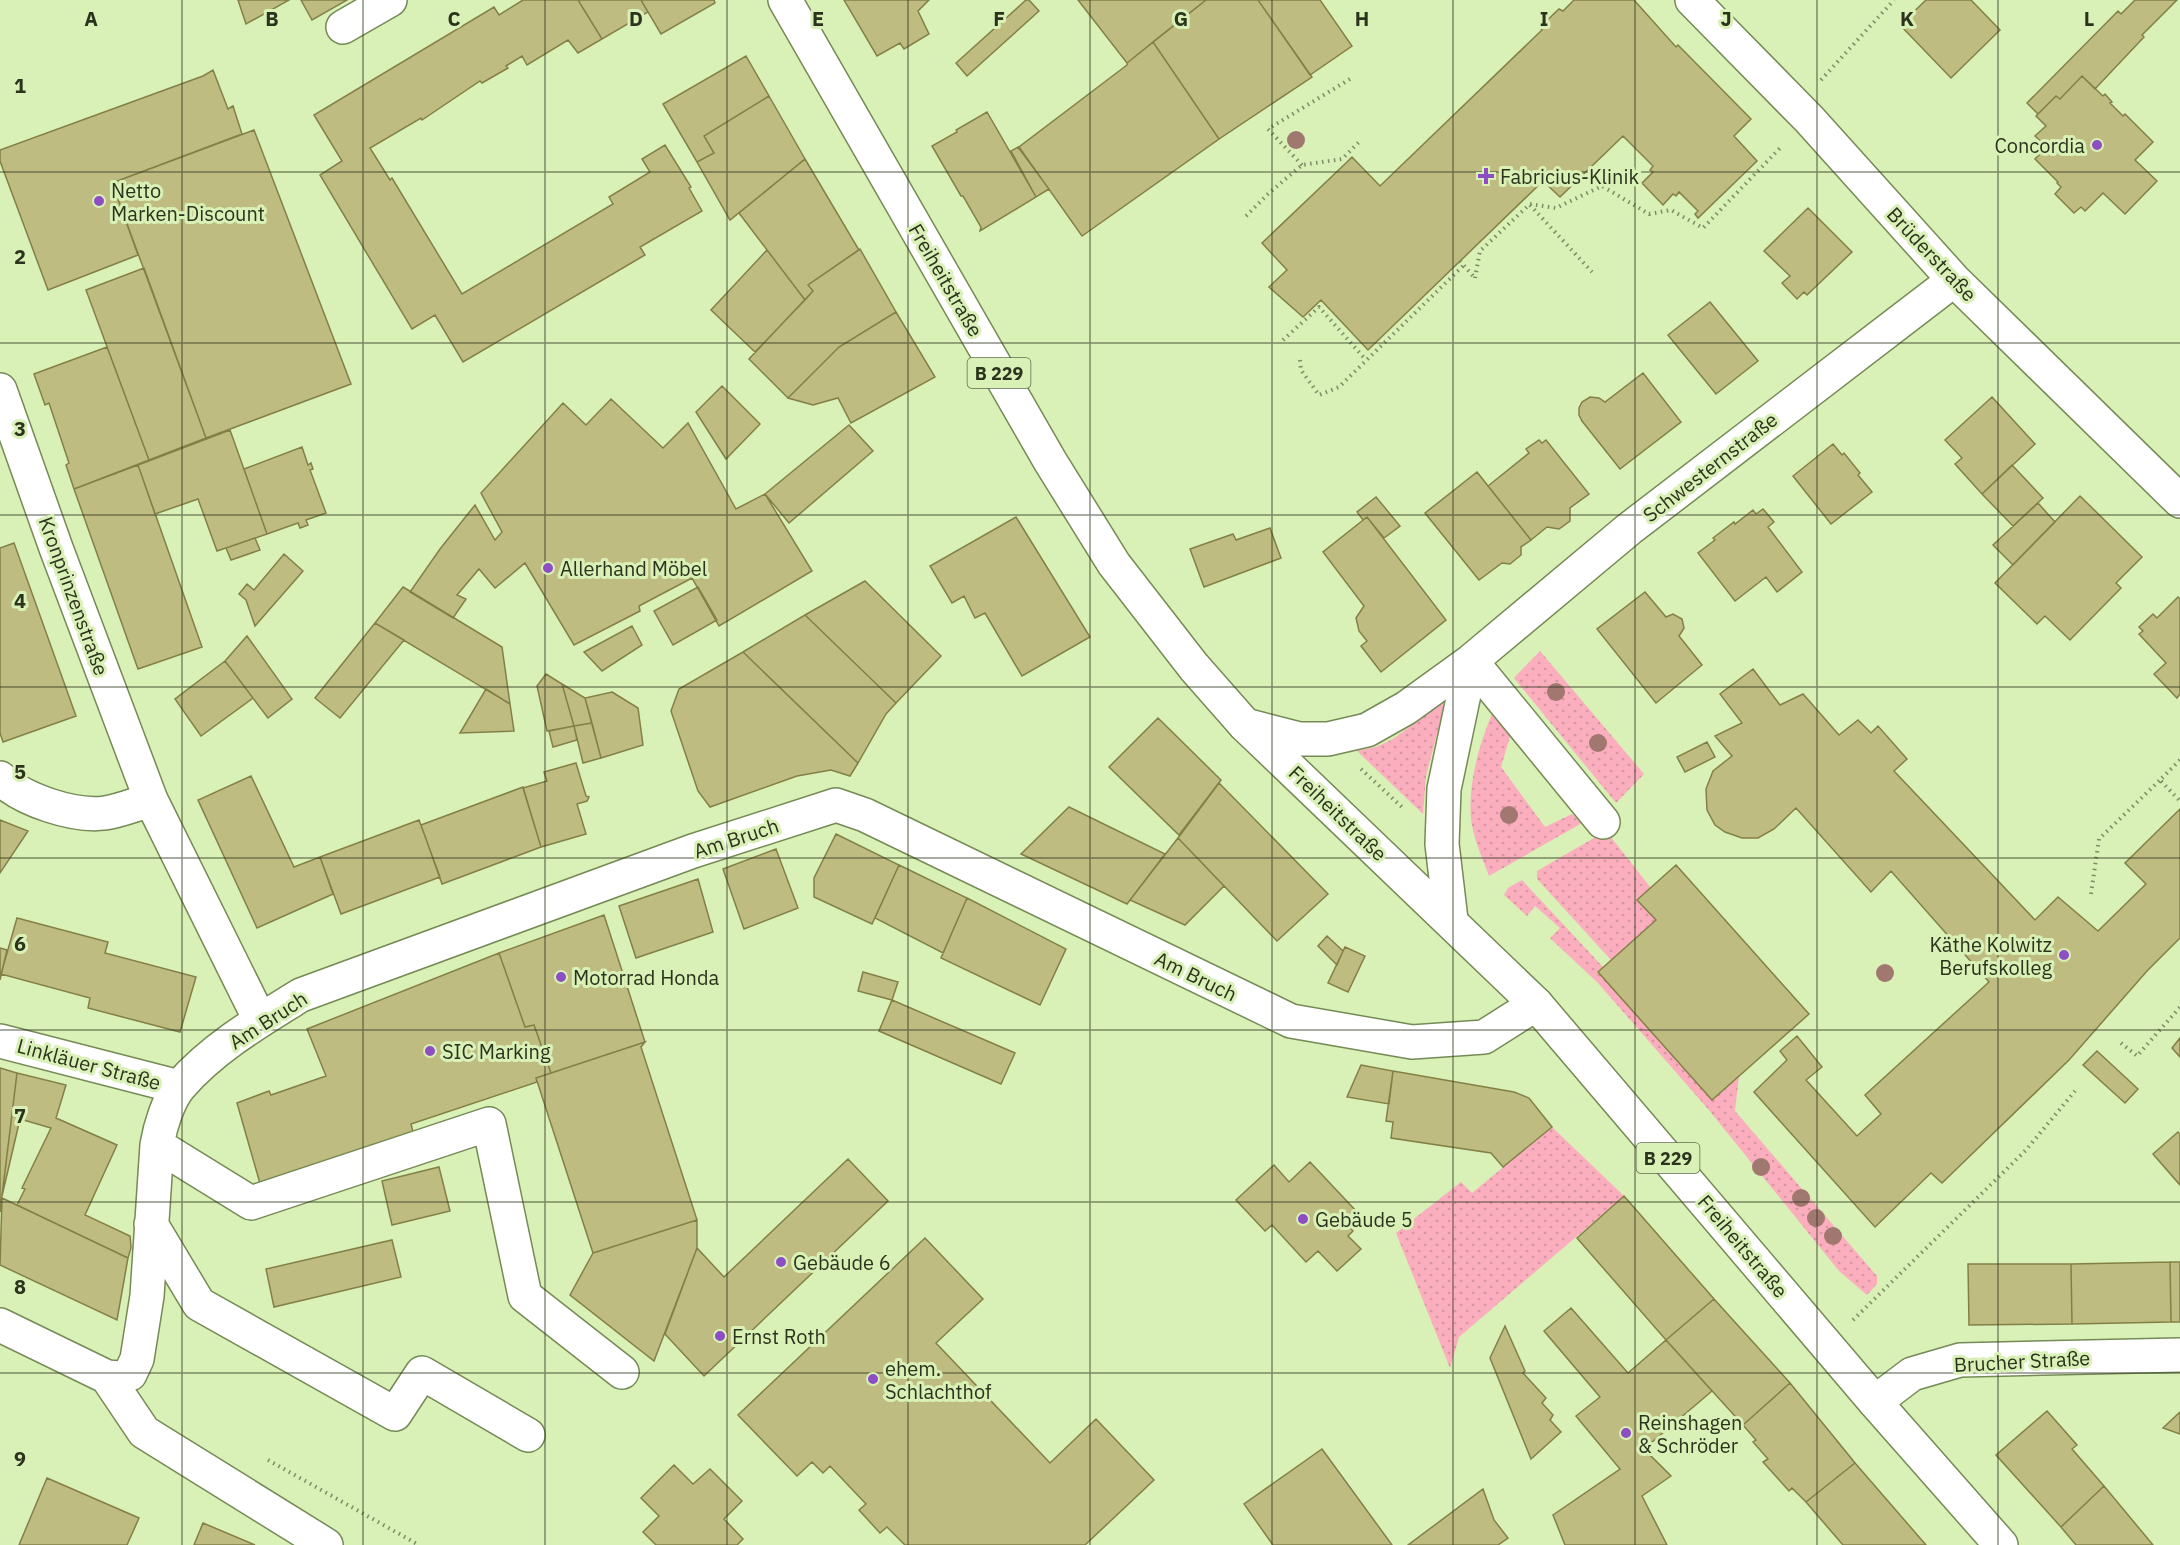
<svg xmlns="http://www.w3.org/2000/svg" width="2180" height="1545" viewBox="0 0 2180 1545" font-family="'IBM Plex Sans',sans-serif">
<defs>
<pattern id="grass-dots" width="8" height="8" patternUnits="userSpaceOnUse" patternTransform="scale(1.5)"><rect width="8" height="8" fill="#fbaebd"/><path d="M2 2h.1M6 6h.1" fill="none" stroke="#d796a2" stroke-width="1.8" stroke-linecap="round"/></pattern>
</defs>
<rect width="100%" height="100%" fill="#d9f0b7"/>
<!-- grass -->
<path fill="url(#grass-dots)" d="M1540 651 1644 774 1616 803 1514 678Z
M1442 703 1444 707 1426 776 1423 814 1357 751 1376 747 1393 739Z
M1494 709 1511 733 1501 767 1545 827 1572 814 1582 823 1489 876C1482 857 1473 838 1471 818 1468 781 1480 742 1494 709Z
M1606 831 1651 888 1638 901 1656 920 1611 960 1537 879V871Z
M1522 880 1603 967 1598 972 1712 1100 1739 1076 1735 1111 1877 1276V1284L1867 1295 1839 1271 1708 1109 1598 983 1550 938 1560 928 1535 906 1527 916 1504 895 1508 888Z
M1552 1127 1624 1196 1459 1337 1450 1368 1396 1233 1461 1182 1472 1193Z"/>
<!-- building -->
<path fill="#bebc80" stroke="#838047" stroke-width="1.5" d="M238 0H289L246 24Z
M301 0H347L312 20Z
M523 0H578L602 39 578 53 568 40 527 65 522 56 506 66 508 68 482 83 480 81 422 120 421 118 370 148 390 180 392 178 462 294 613 204 609 197 650 172 642 159 665 145 691 187 689 188 702 211 640 247 645 255 463 362 435 315 412 329 320 175 342 161 314 115 494 7 499 15Z
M578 0H641L648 12 602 39Z
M641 0H714L715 3 661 34Z
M844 0H929L918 11 929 34 904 49 900 43 877 56Z
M1026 0H1029L1039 11 967 76 956 63Z
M1078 0H1206L1127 63Z
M1206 0H1258L1312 77 1219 139 1153 42Z
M1258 0H1320L1352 46 1310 75Z
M1574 0H1634L1676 47 1678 45 1751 119 1734 136 1757 161 1698 218 1695 214 1698 211 1679 192 1676 196 1673 194 1663 205 1642 183 1653 172 1650 170 1653 166 1623 136 1560 197 1543 181 1368 350 1321 300 1303 317 1269 287 1287 270 1262 243 1346 163 1352 157 1380 186 1542 30 1540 27 1559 9 1563 11Z
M1926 0H1971L2000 30 1951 78 1900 25Z
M2135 0H2177L2142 35 2144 37 2095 89 2082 76 2060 99 2056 96 2038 114 2027 103 2118 11 2121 14Z
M1153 42 1219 139 1082 236 1019 147 1127 65V63Z
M746 56 769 96 704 136 714 153 697 162 663 104Z
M213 70 228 109 233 106 242 134 112 183 138 255 48 290 0 161V150L203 76Z
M2082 76 2103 96 2105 94 2112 102 2110 103 2123 116 2125 114 2153 142 2135 160 2157 181 2125 214 2103 193 2085 211 2081 207 2074 213 2055 194 2061 187 2057 183 2058 182 2035 159 2047 147 2035 136 2046 126 2036 116 2056 96 2060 99Z
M769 96 805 159 730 220 697 162 714 153 704 136Z
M987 112 1036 197 980 231 981 227 963 196H961L932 146 957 132 956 130Z
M254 130 351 384 206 438 112 183Z
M1018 147 1049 189 1036 197 1011 151Z
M805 159 859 250 808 285 813 291 805 300 739 213Z
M1808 208 1852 252 1807 295 1804 292 1797 299 1782 283 1790 276 1764 251Z
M860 249 896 312 839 347 788 398 749 359 813 291 808 285Z
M767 250 805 300 755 352 711 310Z
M144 268 206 438 149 460 86 290Z
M1710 302 1758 361 1716 394 1668 335Z
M896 312 935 377 851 423 838 398 813 405 788 398 839 347Z
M107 347 149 460 74 489 66 465 69 463 49 403 45 405 34 374Z
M1643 373 1681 422 1620 469 1582 421 1579 415V408L1582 402 1590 397 1599 398 1605 402Z
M722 386 760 424 726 459 696 412Z
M1992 397 2035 444 1982 494 1955 464 1962 458 1945 440Z
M611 399 663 448 688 423 736 509 765 494 812 571 719 626 692 578 639 606 640 611 574 645 525 563 495 588 479 569 457 595 466 599 453 618 410 592 440 549 475 505 495 540 502 532 481 493 563 403 586 425Z
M849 425 873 451 789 523 765 494Z
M230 430 267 534 217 551 198 499 155 514 138 465Z
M1539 440 1542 443 1546 440 1589 494 1570 508V521L1559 529 1547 527 1531 540 1488 486 1529 453 1526 449Z
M1833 444 1842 455 1844 453 1860 473 1858 475 1872 492 1831 524 1793 476Z
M302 447 308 465 311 463 313 469 310 470 326 513 306 520 308 525 300 528 298 523 267 534 244 469Z
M138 465 202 647 138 669 74 489Z
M2012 465 2043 498 2013 526 1982 494Z
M1477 472 1531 540 1521 547V555L1510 564 1502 563 1479 580 1425 513Z
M2080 496 2142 557 2116 583 2121 588 2070 640 2045 616 2037 624 1995 583Z
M1376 497 1400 526 1384 538 1367 517 1363 520 1357 512Z
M2038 503 2055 522 2013 565 1993 545Z
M1763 509 1774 522 1768 527 1802 572 1777 592 1766 577 1735 601 1698 553 1715 540 1713 538 1734 522 1735 524 1753 510 1756 514Z
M1016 517 1090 637 1022 676 985 613 975 618 964 596 952 603 930 566Z
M1367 517 1446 620 1381 672 1361 646 1367 641 1359 631 1356 618 1364 606 1323 552Z
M1270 528 1281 558 1204 587 1190 549 1233 534 1236 540Z
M255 538 260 550 231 560 226 548Z
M14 543 76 716 3 742 0 733V548Z
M284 554 303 571 255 626 246 600 239 594 247 584 254 590Z
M865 581 941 656 896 703 805 615Z
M403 587 502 647 510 704 375 623Z
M698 587 717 620 673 645 654 611Z
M1645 592 1666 617 1673 614 1682 619 1684 628 1679 636 1702 665 1656 703 1597 629Z
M2178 597 2180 599V694L2177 698 2154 674 2166 663 2139 634 2143 631 2139 627 2153 614 2157 618Z
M805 615 896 703 886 714 858 763 743 652Z
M375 623 404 640 340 718 315 698Z
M632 626 642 645 602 671 584 652Z
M247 636 292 699 268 718 225 661Z
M743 652 858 763 850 776 831 770 797 776 710 807 698 791 671 711 679 689Z
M225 661 253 698 201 736 175 699Z
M1753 669 1780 705 1803 694 1839 735 1858 720 1871 733 1878 726 1907 759 1894 771 2035 920 2058 897 2098 931 2146 884 2125 863 2180 809V938L2147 971 2069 1060 1942 1183 1931 1173 1875 1227 1754 1092 1787 1060 1780 1051 1797 1036 1822 1067 1806 1080 1857 1136 1881 1114 1865 1095 1989 982 1891 871 1871 892 1796 808 1774 829 1758 838H1742L1725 832 1715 825 1707 810 1706 789 1713 771 1732 756 1715 736 1742 723 1720 694Z
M546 674 562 684 574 726 547 731 537 686Z
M562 684 585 698 592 723 574 726Z
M486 689 510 704 514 731 460 733Z
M612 692 638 708 643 745 601 758 585 698Z
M1158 718 1221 780 1179 835 1109 767Z
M592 723 601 758 583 763 574 726Z
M574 726 577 740 553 747 549 731Z
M1707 742 1715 757 1685 772 1677 757Z
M576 763 586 796 589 797 587 801 577 804 586 834 541 847 523 788 547 781 544 772Z
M251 776 294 867 320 857 333 894 257 928 198 800Z
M1219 783 1328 894 1277 941 1178 838Z
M523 787 541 847 442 884 421 825Z
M1069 807 1165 854 1127 904 1021 854Z
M0 820 28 831 0 873Z
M419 820 440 877 341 914 320 857Z
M836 834 899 865 872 924 814 897V878Z
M1178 838 1224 886 1185 925 1130 900Z
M776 849 798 908 744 929 723 869Z
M899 865 967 898 943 953 875 918Z
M1676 865 1809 1014 1712 1100 1598 972 1656 920 1637 900Z
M698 879 713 932 636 958 619 906Z
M967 898 1066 949 1040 1005 941 958Z
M604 915 645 1042 551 1073 534 1025 525 1027 499 953Z
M17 918 108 942 105 953 196 977 180 1032 88 1008 90 998 1 974Z
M1327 936 1343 951 1337 965 1318 946Z
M1345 947 1365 956 1348 992 1328 983Z
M0 948 7 950 0 980Z
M499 953 525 1027 534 1025 551 1073 536 1078 537 1082 411 1124 414 1136 261 1187 237 1103 269 1091 271 1095 326 1076 307 1029Z
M863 972 898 982 892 1000 858 991Z
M892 1000 1015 1053 1001 1084 879 1031Z
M2180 1038V1057L2172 1048Z
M645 1042 641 1047 697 1220 593 1253 536 1078Z
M2097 1051 2138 1089 2125 1103 2083 1065Z
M1361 1065 1393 1071 1389 1104 1347 1097Z
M0 1068 17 1073 0 1212Z
M1393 1071 1514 1092 1529 1098 1552 1127 1503 1167 1491 1153 1391 1138 1393 1122 1386 1121Z
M17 1073 66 1085 56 1118 117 1145 85 1215 130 1236 131 1248 128 1258 17 1205 25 1189 22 1188 51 1128 20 1119 2 1196Z
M2178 1132 2180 1134V1185L2153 1154Z
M848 1159 888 1201 704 1376 665 1334 697 1248 724 1277Z
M1310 1162 1358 1213 1347 1224 1353 1231 1348 1236 1361 1249 1337 1271 1318 1251 1306 1262 1272 1225 1265 1231 1236 1200 1274 1165 1289 1182Z
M439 1167 450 1211 392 1225 382 1181Z
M1624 1196 1714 1299 1666 1340 1577 1238Z
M2 1198 128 1258 117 1320 0 1265Z
M697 1220V1248L654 1361 570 1295 593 1253Z
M925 1238 983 1299 936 1343 1050 1463 1096 1419 1154 1480 1085 1545H905L887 1527 880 1533 859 1510 866 1504 830 1466 823 1473 812 1462 797 1476 738 1415Z
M392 1240 401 1277 274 1307 266 1269Z
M2170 1262 2171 1322 2072 1324 2071 1264Z
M2170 1262H2180V1322H2171Z
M1968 1264H2071L2072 1324 1969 1325Z
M1714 1299 1790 1383 1743 1425 1666 1340Z
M1571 1308 1628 1373 1666 1340 1712 1391 1644 1449 1671 1476 1642 1496 1667 1545H1565L1553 1515 1620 1469 1576 1416 1600 1397 1544 1331Z
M1505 1326 1525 1371 1523 1373 1546 1398 1542 1403 1553 1415 1550 1420 1561 1432 1531 1459 1490 1358Z
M1790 1383 1855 1463 1806 1502 1792 1488 1789 1491 1763 1462 1768 1459 1753 1442 1756 1440 1743 1425Z
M2047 1411 2077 1445 2072 1449 2104 1486 2061 1527 1996 1455Z
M2180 1412V1434L2163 1428Z
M1322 1449 1392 1545H1273L1244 1504Z
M1855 1463 1926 1545H1843L1806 1502Z
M674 1465 693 1484 710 1469 742 1501 724 1519 743 1539 737 1545H656L643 1532 659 1516 641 1498Z
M47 1478 139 1518 127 1545H19Z
M2104 1486 2153 1545H2076L2061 1527Z
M1483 1489 1494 1520 1508 1538 1498 1545H1408Z
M203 1523 255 1545H194Z"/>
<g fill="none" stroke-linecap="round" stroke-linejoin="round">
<defs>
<path id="minor" d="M1692 0 1809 119 1954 280 2180 501
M343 27 390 0
M0 390 56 548 151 800 260 1020
M1471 661 1603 822
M1245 725 1299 739H1328L1367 730 1406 708 1471 661 1629 529 1954 280
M0 778C22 800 74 817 105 813 120 811 136 804 151 800
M1451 920 1442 844 1444 789 1471 661
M0 1041 179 1087
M157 1145 251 1203 489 1124 525 1296 622 1372
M151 1224 199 1304 395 1414 422 1373 528 1435
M0 1325 107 1377 120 1378 130 1374 137 1359 147 1296 157 1145C160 1127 168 1100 180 1086 213 1048 259 1021 301 995L693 851 836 805 865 815 1291 1021 1412 1042 1484 1037 1536 1004
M107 1377 144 1432 326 1545
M1875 1402 1912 1374 1960 1360 2180 1355"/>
<path id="major" d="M785 0 1050 461 1114 564 1194 667 1245 725 1536 1004 1875 1402 2001 1545"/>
</defs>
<!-- minor casing -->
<use href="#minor" stroke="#758a55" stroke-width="36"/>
<!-- major casing -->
<use href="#major" stroke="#758a55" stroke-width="36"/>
<!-- path -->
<path stroke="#7d8c65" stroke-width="4" stroke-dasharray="1.5 4.5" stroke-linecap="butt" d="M1821 80 1894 0
M1302 165 1268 129 1350 79
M1530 204 1556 208 1602 186 1649 214 1671 210 1703 228 1782 146
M1530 205 1592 272
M1246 216 1269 193 1302 165 1342 159 1360 141
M1460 261 1474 277
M1475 278 1480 251 1530 204
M1283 340 1319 307 1366 360
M1300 360 1301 370 1319 395 1339 387 1464 265
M2180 760 2160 780 2180 801
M1361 769 1404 809
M2091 894 2099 839 2160 780
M2121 1043 2137 1056 2180 1007
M1853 1320 2026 1150 2075 1091
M268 1460 419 1545"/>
<!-- minor -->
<use href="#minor" stroke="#fff" stroke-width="33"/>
<!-- major -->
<use href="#major" stroke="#fff" stroke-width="33"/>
</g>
<!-- trees -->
<g fill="#a17870">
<circle cx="1296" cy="140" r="9"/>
<circle cx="1556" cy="692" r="9"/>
<circle cx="1598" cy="743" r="9"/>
<circle cx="1509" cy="815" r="9"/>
<circle cx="1885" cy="973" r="9"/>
<circle cx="1761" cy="1167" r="9"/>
<circle cx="1801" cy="1198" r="9"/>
<circle cx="1816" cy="1218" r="9"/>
<circle cx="1833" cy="1236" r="9"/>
</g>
<!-- grid -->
<path fill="none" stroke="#2b331d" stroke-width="1.5" stroke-opacity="0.55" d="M182 0V1545M363 0V1545M545 0V1545M727 0V1545M908 0V1545M1090 0V1545M1272 0V1545M1453 0V1545M1635 0V1545M1817 0V1545M1998 0V1545M0 172H2180M0 343H2180M0 515H2180M0 687H2180M0 858H2180M0 1030H2180M0 1202H2180M0 1373H2180"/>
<!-- markers -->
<g fill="#8d4ec3" stroke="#d9f0b7" stroke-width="2">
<circle cx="2097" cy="145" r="6"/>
<path d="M1483 167h6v6h6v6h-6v6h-6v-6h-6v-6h6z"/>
<circle cx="99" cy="201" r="6"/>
<circle cx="548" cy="568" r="6"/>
<circle cx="2064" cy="955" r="6"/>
<circle cx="561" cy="977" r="6"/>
<circle cx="430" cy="1051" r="6"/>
<circle cx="1303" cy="1219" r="6"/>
<circle cx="781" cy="1262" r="6"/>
<circle cx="720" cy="1336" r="6"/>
<circle cx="873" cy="1379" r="6"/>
<circle cx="1626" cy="1433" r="6"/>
</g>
<g text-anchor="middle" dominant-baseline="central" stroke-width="6" stroke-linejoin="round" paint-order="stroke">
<!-- shield labels -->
<g fill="#d9f0b7" stroke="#5f6c4b" stroke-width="1.5">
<rect x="967.5" y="358" width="63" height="30" rx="4.5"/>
<rect x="1636.5" y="1143" width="63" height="30" rx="4.5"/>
</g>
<g font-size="18" font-weight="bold" fill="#2b331d">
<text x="999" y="373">B 229</text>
<text x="1668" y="1158">B 229</text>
</g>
<!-- poi labels -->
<g font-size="20" fill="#2b331d" stroke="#d9f0b7" text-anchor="start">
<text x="2085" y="145" text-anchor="end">Concordia</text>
<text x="1500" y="176">Fabricius-Klinik</text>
<text x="111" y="190">Netto<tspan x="111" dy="23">Marken-Discount</tspan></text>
<text x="560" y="568">Allerhand Möbel</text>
<text x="2052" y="944" text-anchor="end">Käthe Kolwitz<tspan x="2052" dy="23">Berufskolleg</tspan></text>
<text x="573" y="977">Motorrad Honda</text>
<text x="442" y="1051">SIC Marking</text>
<text x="1315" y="1219">Gebäude 5</text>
<text x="793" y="1262">Gebäude 6</text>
<text x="732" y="1336">Ernst Roth</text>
<text x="885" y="1368">ehem.<tspan x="885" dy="23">Schlachthof</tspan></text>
<text x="1638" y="1422">Reinshagen<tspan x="1638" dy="23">&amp; Schröder</tspan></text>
</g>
<!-- street labels -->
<g font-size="20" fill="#2b331d" stroke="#d9f0b7">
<text transform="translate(1932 254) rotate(47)">Brüderstraße</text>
<text transform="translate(946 280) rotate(60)">Freiheitstraße</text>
<text transform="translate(1710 467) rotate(-38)">Schwesternstraße</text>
<text transform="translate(74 596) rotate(70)">Kronprinzenstraße</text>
<text transform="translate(1338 813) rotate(44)">Freiheitstraße</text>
<text transform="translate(736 838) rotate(-18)">Am Bruch</text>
<text transform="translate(1196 976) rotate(26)">Am Bruch</text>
<text transform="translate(268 1020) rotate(-33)">Am Bruch</text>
<text transform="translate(89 1064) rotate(15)">Linkläuer Straße</text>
<text transform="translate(1743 1246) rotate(50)">Freiheitstraße</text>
<text transform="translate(2022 1361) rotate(-3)">Brucher Straße</text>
</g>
</g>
<g font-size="20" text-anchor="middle" font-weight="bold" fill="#2b331d" stroke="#d9f0b7" stroke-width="6" stroke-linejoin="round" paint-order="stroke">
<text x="91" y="26">A</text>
<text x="272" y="26">B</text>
<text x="454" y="26">C</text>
<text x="636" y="26">D</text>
<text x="818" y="26">E</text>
<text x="999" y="26">F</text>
<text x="1181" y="26">G</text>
<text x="1362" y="26">H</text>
<text x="1544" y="26">I</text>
<text x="1726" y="26">J</text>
<text x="1907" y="26">K</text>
<text x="2089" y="26">L</text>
<text x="20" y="93">1</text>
<text x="20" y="264">2</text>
<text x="20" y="436">3</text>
<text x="20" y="608">4</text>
<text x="20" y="779">5</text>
<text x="20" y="951">6</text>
<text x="20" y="1123">7</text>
<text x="20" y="1294">8</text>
<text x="20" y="1466">9</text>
</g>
</svg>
